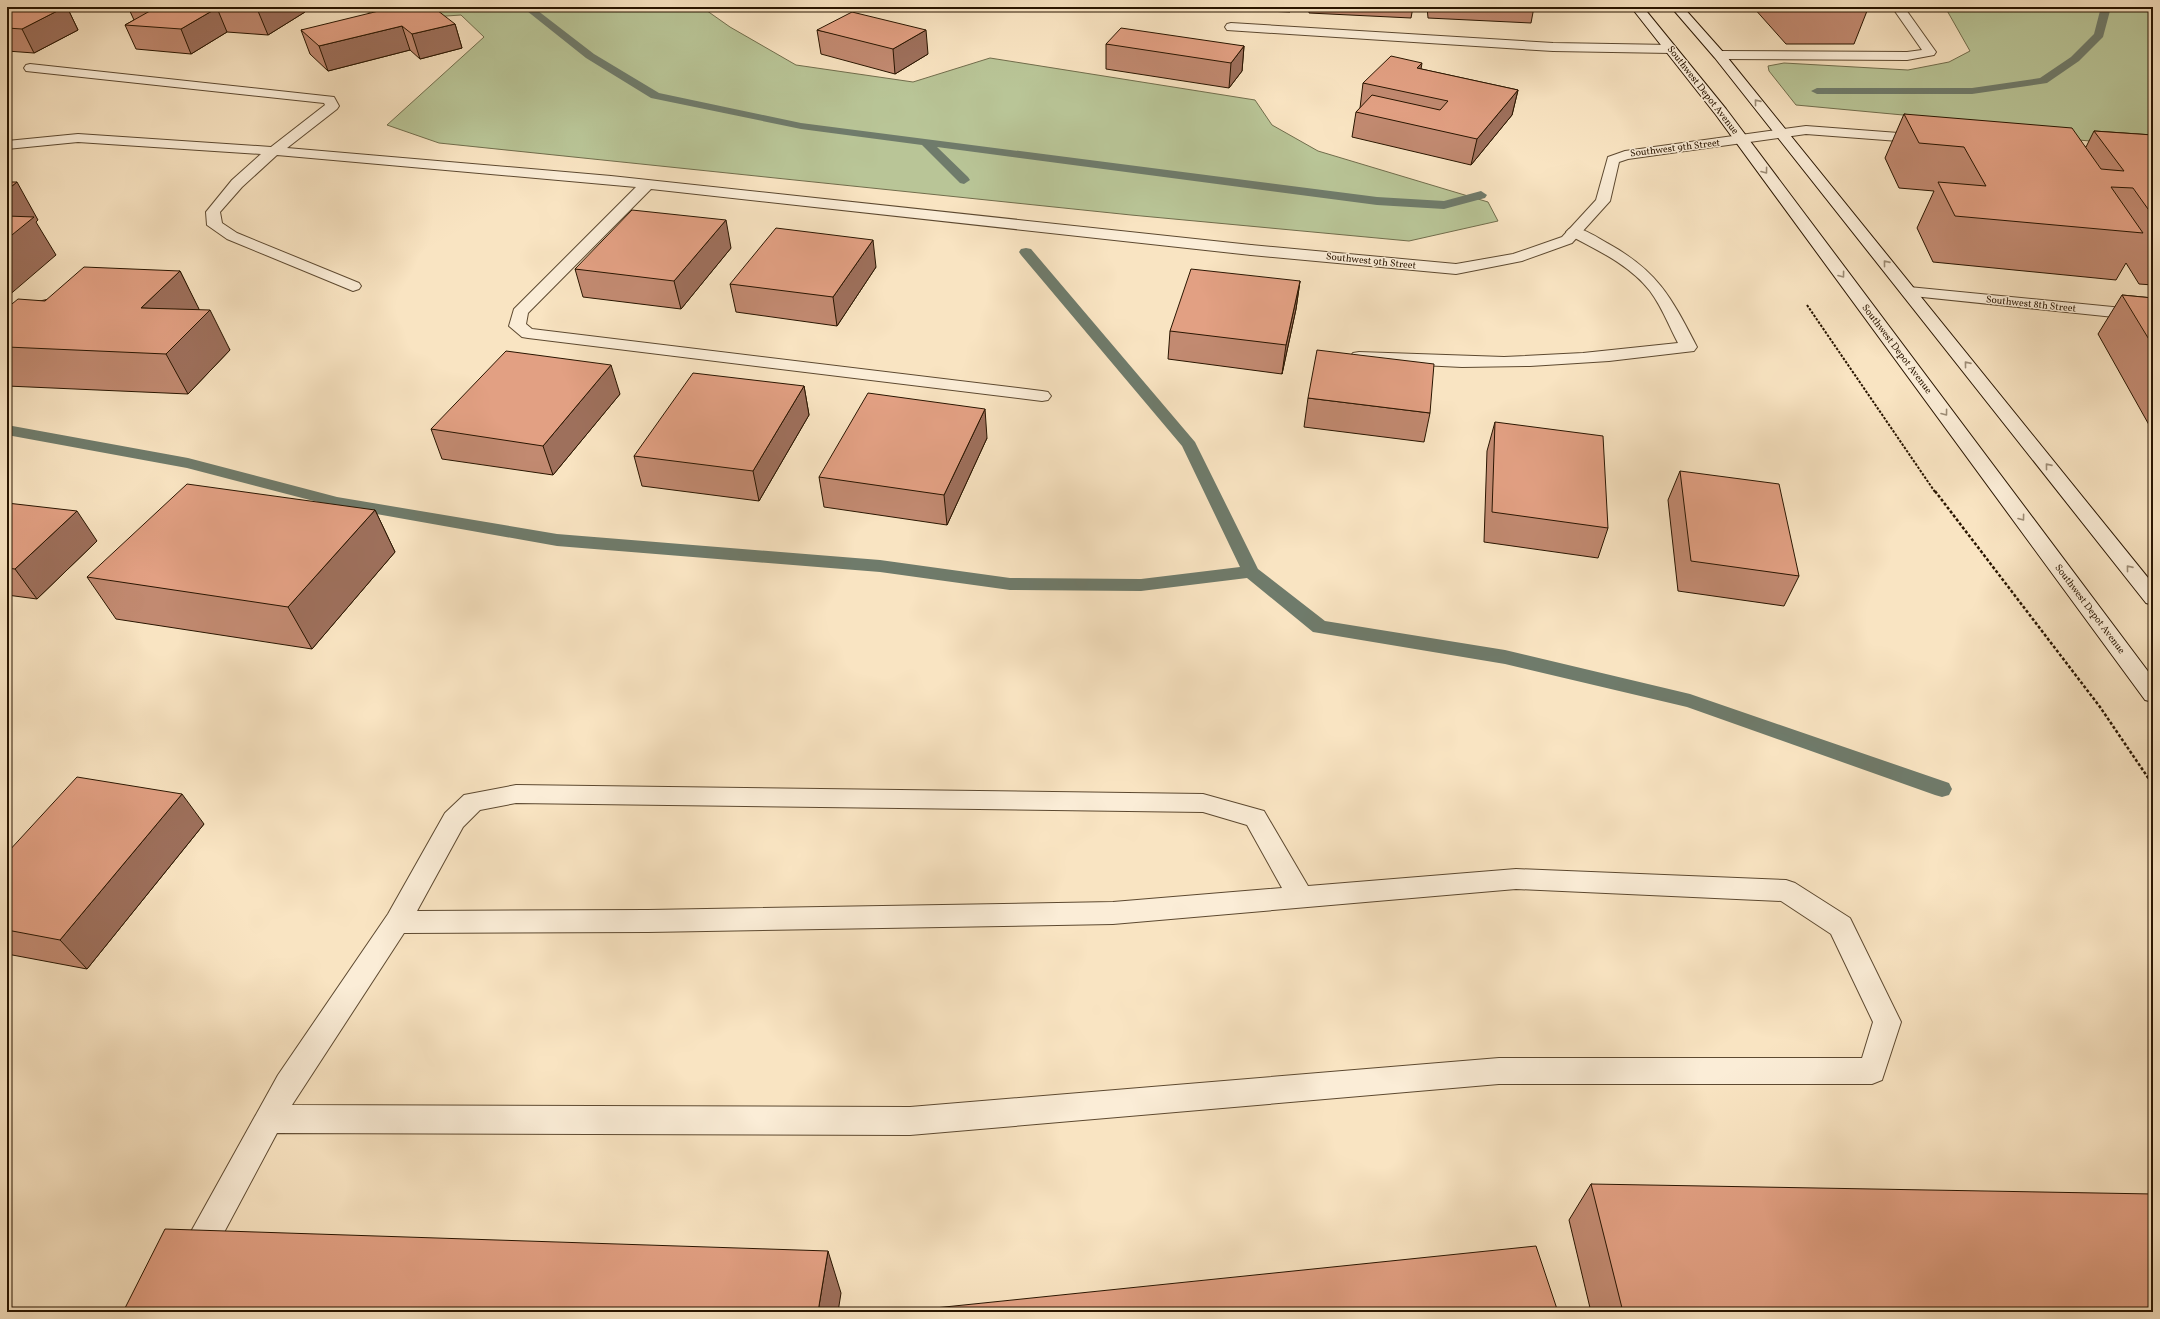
<svg xmlns="http://www.w3.org/2000/svg" width="2160" height="1319" viewBox="0 0 2160 1319" font-family="Vollkorn,serif">
<rect width="100%" height="100%" fill="#f9e4c2"/>
<filter id="stains"><feTurbulence type="fractalNoise" baseFrequency=".005" numOctaves="4"/><feColorMatrix values="0 0 0 0 .2 0 0 0 0 .09 0 0 0 0 .02 0 0 0 .5 -.17"/></filter>
<radialGradient id="worn" r=".72"><stop offset=".6" stop-color="#630" stop-opacity="0"/><stop offset="1" stop-color="#630" stop-opacity=".3"/></radialGradient>
<!-- green -->
<path fill="#b9c597" stroke="#716d4c" d="M356 7 703 8 730 27 796 65 913 82 990 58 1255 100 1272 125 1318 151 1488 202 1498 221 1409 241 1131 215 439 143 387 125 484 37 461 15 388 20Z
M1945 7H2153V146L2028 136 1903 115 1796 105 1769 71 1768 66 1784 63 1908 70 1949 62 1970 51Z"/>
<g fill="none" stroke-linecap="round" stroke-linejoin="round">
<!-- stream -->
<path fill="#6f7b6b" fill-rule="evenodd" d="M522 7H533L594 54 659 93 801 123 1377 197 1444 201 1481 191 1487 195 1485 198 1444 209 1377 205 937 147 968 177 970 180 964 184 960 183 922 145 801 129 651 98 586 58Z
M2101 7H2111L2103 37 2079 61 2047 83 1972 94H1817L1811 91 1817 88H1972L2040 78 2071 57 2094 34Z
M1026 248 1031 249 1195 442 1258 569 1325 621 1505 650 1690 694 1949 783 1952 789 1949 795 1942 797 1935 795 1687 707 1505 664 1313 632 1247 578 1141 591 1010 590 880 572 557 546 337 507 187 468 7 435V425L188 458 337 497 557 534 880 560 1010 578 1141 579 1240 567 1182 446 1021 255 1019 252 1021 249Z"/>
<defs>
<path id="lane" d="M1892 7H1904L1936 52 1934 55 1907 60 1719 59 1713 55 1719 51 1907 52 1922 50Z
M1231 23 1553 43 1671 45 1677 49 1671 53 1553 51 1227 30 1225 27 1227 24Z
M30 64 334 97 339 106 337 109 287 148 611 176 1251 245 1256 247 1259 250 1256 253 1251 255 651 189 528 313 526 324 532 329 1042 391 1048 392 1051 396 1048 400 1042 401 528 338 522 337 509 326 514 309 636 187 277 155 242 187 220 212 222 223 237 233 359 283 361 286 359 289 353 291 227 239 207 225 206 212 232 180 261 154 78 142 7 149V141L78 134 271 147 325 105 324 103 26 71 24 68 26 65Z
M1574 227C1586 230 1597 237 1607 243 1658 271 1671 297 1697 347L1694 351 1609 361 1530 366 1462 367 1359 362 1353 361 1350 357 1353 353 1359 352 1504 357 1583 353 1678 343C1669 326 1662 307 1650 291 1630 265 1597 250 1569 235L1566 232 1569 229Z
M516 785 1203 794 1264 811 1308 886 1516 869 1786 880 1795 883 1850 918 1901 1022 1882 1080 1872 1084H1499L910 1135 277 1133 205 1268 194 1273 183 1268 178 1257 183 1246 278 1075 388 914 445 813 464 795ZM516 803 1203 812 1247 825 1282 888 1113 902 648 910 417 911 463 827 480 810ZM1516 889 1781 901 1831 934 1873 1022 1862 1058H1499L910 1107 292 1105 404 933 648 932 1113 924Z"/>
<path id="street" d="M1806 126 1925 135 1932 139 1925 143 1806 134 1628 159 1619 162 1610 201 1572 243 1522 261 1456 274 1251 255 1246 253 1243 250 1246 247 1251 245 1456 264 1513 254 1562 237 1596 200 1608 157 1625 151Z
M1909 287 2153 311V321L1903 295 1901 292 1903 289Z"/>
<path id="secondary" d="M1631 7H1643L1726 109 2153 678V702L2145 700 1716 115Z
M1671 7H1683L1723 52 2153 584V605L2146 603 1715 58Z"/>
</defs>
<!-- lane casing -->
<use href="#lane" stroke="#5d4930" stroke-width="2"/>
<!-- street casing -->
<use href="#street" stroke="#5d4930" stroke-width="2"/>
<!-- secondary casing -->
<use href="#secondary" stroke="#291500" stroke-width="2"/>
<!-- path-far1 -->
<path stroke="#291500" stroke-width="2" stroke-dasharray="2.5 1.5" stroke-linecap="butt" d="M1807 305 1935 492"/>
<!-- path -->
<path stroke="#291500" stroke-width="2.5" stroke-dasharray="3 2" stroke-linecap="butt" d="M1935 491 2100 707 2153 785"/>
<!-- lane -->
<use href="#lane" fill="#fbedd7" fill-rule="evenodd"/>
<!-- street -->
<use href="#street" fill="#fbedd7" fill-rule="evenodd"/>
<!-- secondary -->
<use href="#secondary" fill="#fbedd7" fill-rule="evenodd"/>
</g>
<!-- wall -->
<path fill="#c28a71" stroke="#291500" d="M7 7H67L78 30 34 53 7 51Z
M128 7H303L305 12 268 35 227 32 191 54 136 49 125 25 134 20Z
M1191 7H1290V12L1191 8Z
M1309 7H1413L1411 18 1309 13Z
M1427 7H1534L1531 23 1428 18Z
M1753 7H1863L1867 11 1854 44H1786Z
M455 24 462 48 420 59 410 50 328 71 310 54 301 30Z
M817 30 928 54 895 74 821 54Z
M1106 44 1244 46 1242 71 1229 88 1106 69Z
M1421 69 1518 90 1512 115 1471 165 1352 137 1356 112 1360 108 1363 83Z
M1904 114 2086 147 2094 131 2153 135V285L2139 284 2126 263 2116 280 1933 262 1917 228 1934 191 1899 188 1885 158Z
M731 248 681 309 583 297 575 269Z
M876 267 837 326 736 312 730 284Z
M180 271 199 310 230 350 188 394 7 386V308Z
M1300 281 1296 309 1282 374 1168 359 1170 331Z
M2122 295 2153 298V432L2098 334Z
M804 386 809 415 759 501 642 486 634 456Z
M620 394 553 475 442 459 431 429Z
M1308 398 1430 413 1424 442 1304 427Z
M1495 422 1608 528 1598 558 1484 542 1487 451Z
M987 438 947 525 824 507 819 477Z
M1680 471 1799 576 1784 606 1678 591 1668 500Z
M7 503 97 541 37 599 7 595Z
M375 510 395 552 312 649 116 619 87 577Z
M204 824 87 969 7 954V853Z
M1591 1184 2153 1312H1591L1569 1220Z"/>
<!-- shaded-wall -->
<path fill="#9e705c" stroke="#291500" d="M65 7H67L78 30 34 53 22 29Z
M266 7H303L305 12 268 35 258 11Z
M217 8 227 32 191 54 181 29Z
M455 24 462 48 420 59 412 34Z
M402 26 410 50 328 71 319 46Z
M926 30 928 54 895 74 893 49Z
M1244 46 1242 71 1229 88 1231 63Z
M1422 63 1418 87 1417 68Z
M1518 90 1512 115 1471 165 1477 139Z
M17 182 38 220 36 222 56 255 7 297V190Z
M726 220 731 248 681 309 674 281Z
M873 240 876 267 837 326 833 297Z
M180 271 200 311 141 308Z
M1300 281 1296 309 1282 374 1286 345Z
M210 310 230 350 188 394 166 354Z
M611 365 620 394 553 475 543 446Z
M804 386 809 415 759 501 753 471Z
M985 409 987 438 947 525 944 495Z
M375 510 395 552 312 649 288 607Z
M77 511 97 541 37 599 15 569Z
M182 794 204 824 87 969 60 940Z
M828 1251 841 1293 838 1312H818Z"/>
<!-- building -->
<path fill="#e2a083" stroke="#291500" d="M7 7H65L22 29 7 28Z
M157 7H266L258 11 217 8 181 29 125 25Z
M395 7H433L455 24 412 34 402 26 319 46 301 30Z
M1795 7H1863L1867 11H1798Z
M852 12 926 30 893 49 817 30Z
M1121 28 1244 46 1231 63 1106 44Z
M1391 56 1422 63 1417 68 1518 90 1477 139 1356 112 1372 95 1440 110 1448 101 1363 83Z
M1904 114 2072 128 2101 169 2112 170 2124 171 2094 131 2153 135V216L2133 188 2111 187 2143 233 1955 216 1938 182 1986 186 1964 147 1919 143Z
M7 182H17L7 190Z
M632 210 726 220 674 281 575 269Z
M7 216 34 217 7 239Z
M776 228 873 240 833 297 730 284Z
M84 267 180 271 141 308 210 310 166 354 7 347V308L18 299 45 301Z
M1191 269 1300 281 1286 345 1170 331Z
M2122 295 2153 298V346Z
M1317 350 1434 364 1430 413 1308 398Z
M506 351 611 365 543 446 431 429Z
M693 373 804 386 753 471 634 456Z
M868 393 985 409 944 495 819 477Z
M1495 422 1603 436 1608 528 1492 512Z
M1680 471 1779 484 1799 576 1691 561Z
M187 484 375 510 288 607 87 577Z
M7 503 77 511 15 569 7 568Z
M77 777 182 794 60 940 7 930V853Z
M1591 1184 2153 1194V1312H1623Z
M165 1229 828 1251 818 1312H123Z
M1536 1246 1558 1312H896Z"/>
<!-- one-way arrows -->
<defs><path id="oneway-chevron" d="M-2-3.5L2.5 0L-2 3.5" fill="none" stroke-width="1.6" stroke-linecap="round" stroke-linejoin="round"/></defs>
<g stroke="#9c8c76">
<use href="#oneway-chevron" transform="translate(1757 102) rotate(-129)"/>
<use href="#oneway-chevron" transform="translate(1765 171) rotate(53)"/>
<use href="#oneway-chevron" transform="translate(1886 263) rotate(-129)"/>
<use href="#oneway-chevron" transform="translate(1842 275) rotate(53)"/>
<use href="#oneway-chevron" transform="translate(1967 364) rotate(-129)"/>
<use href="#oneway-chevron" transform="translate(1945 413) rotate(53)"/>
<use href="#oneway-chevron" transform="translate(2048 466) rotate(-129)"/>
<use href="#oneway-chevron" transform="translate(2022 518) rotate(53)"/>
<use href="#oneway-chevron" transform="translate(2129 568) rotate(-129)"/>
</g>
<g text-anchor="middle" dominant-baseline="central" stroke-width="3" stroke-linejoin="round" paint-order="stroke">
<!-- far-street labels -->
<g font-size="10" fill="#291500" stroke="#fbedd7">
<text transform="translate(1703 90) rotate(52)">Southwest Depot Avenue</text>
<text transform="translate(1675 148) rotate(-7)">Southwest 9th Street</text>
<text transform="translate(1371 261) rotate(6)">Southwest 9th Street</text>
<text transform="translate(2031 304) rotate(6)">Southwest 8th Street</text>
<text transform="translate(1897 349) rotate(53)">Southwest Depot Avenue</text>
<text transform="translate(2090 609) rotate(53)">Southwest Depot Avenue</text>
</g>
</g>
<!-- margin -->
<rect width="2160" height="1319" fill="none" stroke="#f9e4c2" stroke-width="24"/>
<rect x="8" y="8" width="2144" height="1303" fill="none" stroke="#291500" stroke-width="2"/>
<rect x="12" y="12" width="2136" height="1295" fill="none" stroke="#291500"/>
<rect width="100%" height="100%" filter="url(#stains)"/>
<rect width="100%" height="100%" fill="url(#worn)"/>
</svg>
